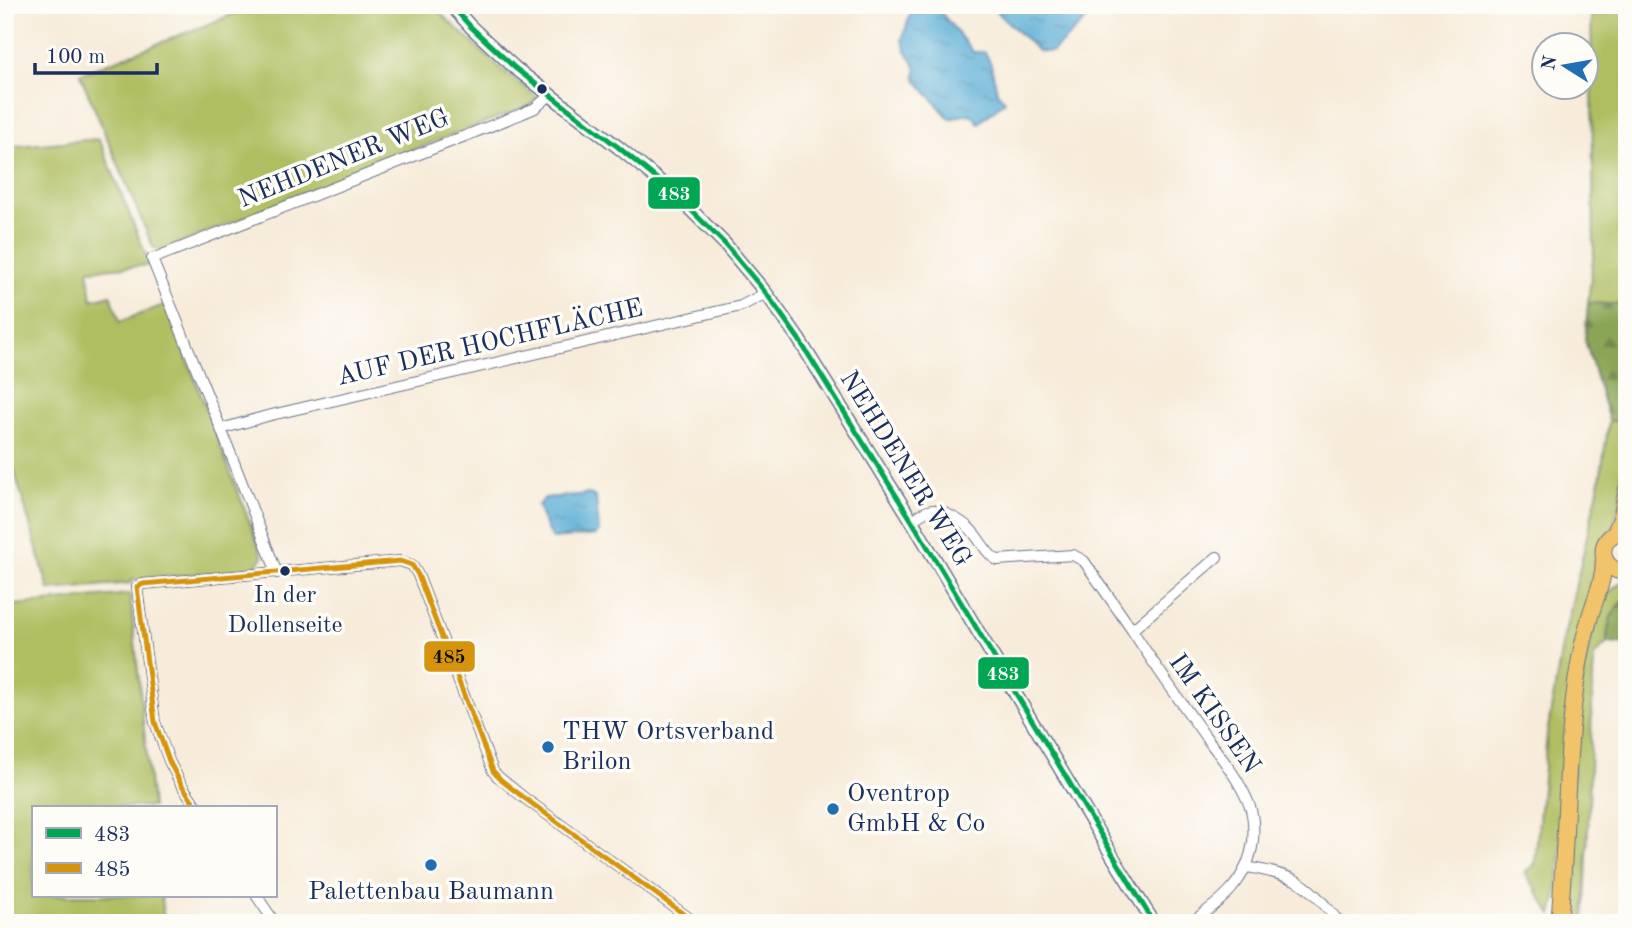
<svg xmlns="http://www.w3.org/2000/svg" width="1632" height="928" viewBox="0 0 1632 928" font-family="'Old Standard TT',serif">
<defs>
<pattern id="forest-firs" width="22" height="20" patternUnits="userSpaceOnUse" patternTransform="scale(1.75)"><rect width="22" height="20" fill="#8ba557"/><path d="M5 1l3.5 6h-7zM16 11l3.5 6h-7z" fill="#71874b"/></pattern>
<pattern id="water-ripples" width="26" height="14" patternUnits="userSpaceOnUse" patternTransform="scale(1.75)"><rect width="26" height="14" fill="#5baed6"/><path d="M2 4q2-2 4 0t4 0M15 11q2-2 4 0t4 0" fill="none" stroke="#4a8eb1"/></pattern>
</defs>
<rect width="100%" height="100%" fill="#fdfcf7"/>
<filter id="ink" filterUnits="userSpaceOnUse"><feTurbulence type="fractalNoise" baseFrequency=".0143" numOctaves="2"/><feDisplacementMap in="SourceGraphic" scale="14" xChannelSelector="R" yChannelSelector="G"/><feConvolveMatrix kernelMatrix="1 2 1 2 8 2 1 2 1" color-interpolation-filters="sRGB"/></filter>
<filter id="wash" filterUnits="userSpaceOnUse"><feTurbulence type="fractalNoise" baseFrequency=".00686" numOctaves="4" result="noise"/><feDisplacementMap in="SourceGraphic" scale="28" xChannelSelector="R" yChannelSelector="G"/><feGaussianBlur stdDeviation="1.57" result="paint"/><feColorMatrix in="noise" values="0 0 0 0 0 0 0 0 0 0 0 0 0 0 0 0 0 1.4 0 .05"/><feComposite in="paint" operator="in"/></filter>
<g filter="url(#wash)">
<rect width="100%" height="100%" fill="#f7ebd9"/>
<!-- grass -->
<path fill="#afbe61" stroke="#657660" stroke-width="2" d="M257 5H434L442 15 499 67 538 98 531 105 410 151 161 251 153 247 80 74Z
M1591 5H1625L1627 305 1588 303 1594 250Z
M99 139 150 265 88 270 92 300 111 295 120 322 166 304 263 557 255 567 239 571 132 580V583L49 590 8 449H5V147Z
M1609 421H1625L1621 501 1590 601 1556 900 1552 915 1525 872 1535 864 1547 734 1563 641 1600 480Z
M1624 580H1627V597C1610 613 1608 620 1607 643L1594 656C1590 745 1589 834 1584 923H1562L1578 700 1599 603 1613 589Z
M130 594 152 807H33V895H161L164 923H5V606Z"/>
<!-- forest -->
<path fill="url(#forest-firs)" stroke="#536a5a" stroke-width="2" d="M1588 303 1627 305V387L1625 421H1609L1585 340Z
M1627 597V644L1607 643C1608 620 1610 613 1627 597Z"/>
<!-- water -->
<path fill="url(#water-ripples)" stroke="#3b6e9a" stroke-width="2" d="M913 5H935L973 52H985L991 64 997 92 1005 101 979 123 971 114 968 115C961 113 956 120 949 118L917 81 915 75 917 69 905 48 902 40Z
M990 5H1102L1052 52 1038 51Z
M587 494 592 495 596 498 599 531 596 535 553 539C545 530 542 516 538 505L545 498Z"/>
</g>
<g filter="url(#ink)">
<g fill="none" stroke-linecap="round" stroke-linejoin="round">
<defs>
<path id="minor" d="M221 429 267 416 741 306 766 293
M912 521C918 516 924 511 932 510 941 509 965 523 971 530 981 540 985 553 997 560L1073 555 1084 561 1132 630
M277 573 221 429 152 259 521 114 535 108 549 96
M197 807 181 784 169 761 155 722 137 587 143 584 400 561 412 565 418 575 493 771 496 775 523 797 696 923
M1247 867C1263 870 1280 873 1295 880 1313 889 1327 908 1340 923
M256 895 275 923
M1190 923C1221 902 1248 881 1253 841 1254 828 1254 816 1249 804 1239 779 1221 757 1205 736 1180 701 1155 666 1132 630L1217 557"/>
<path id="tertiary" d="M451 5 471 27 515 68 618 147 674 193 725 244 766 293 798 338 912 521 1119 867 1154 923"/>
<path id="primary" d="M1627 531C1595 532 1596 572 1627 572
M1615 533 1622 516 1627 489
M1559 923C1567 843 1565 762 1576 683 1579 662 1583 640 1589 620 1595 597 1604 583 1604 558"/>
</defs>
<!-- minor casing -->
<use href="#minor" stroke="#687189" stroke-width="12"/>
<!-- tertiary casing -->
<use href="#tertiary" stroke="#687189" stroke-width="15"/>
<!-- primary casing -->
<use href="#primary" stroke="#687189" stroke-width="18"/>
<!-- minor -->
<use href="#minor" stroke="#fff" stroke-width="10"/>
<!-- tertiary -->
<use href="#tertiary" stroke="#fff" stroke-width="12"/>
<!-- primary -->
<use href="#primary" stroke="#f1c36a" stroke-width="16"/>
<defs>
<path id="bus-1" d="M451 5 471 27 515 68 618 147 674 193 725 244 766 293 798 338 912 521 1154 923"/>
<path id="bus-2" d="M137 587 143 584 400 561 412 565 418 575 493 771 501 780 523 797 696 923
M137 587 155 722 169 761 181 784 197 807"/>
</defs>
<!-- bus-1 casing -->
<use href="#bus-1" stroke="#fdfcf7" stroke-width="10"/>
<!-- bus-2 casing -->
<use href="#bus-2" stroke="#fdfcf7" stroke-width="10"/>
<!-- bus-1 -->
<use href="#bus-1" stroke="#00a651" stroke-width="5"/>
<!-- bus-2 -->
<use href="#bus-2" stroke="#d6940e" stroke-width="5"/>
</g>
</g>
<!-- markers -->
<g fill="#1b2f5e" stroke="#fdfcf7" stroke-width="2.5">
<circle cx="542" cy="89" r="6"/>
<circle cx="285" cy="571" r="6"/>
</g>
<g fill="#1f6fb2" stroke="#fdfcf7" stroke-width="2.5">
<circle cx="548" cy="747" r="7"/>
<circle cx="833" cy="809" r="7"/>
<circle cx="431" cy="865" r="7"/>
</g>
<g text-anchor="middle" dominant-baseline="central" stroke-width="7" stroke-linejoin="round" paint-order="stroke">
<!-- bus labels -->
<g font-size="24" fill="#1b2f5e" stroke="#fdfcf7">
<text x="285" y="596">In der<tspan x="285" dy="30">Dollenseite</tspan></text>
</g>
<!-- street labels -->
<g font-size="26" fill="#1b2f5e" stroke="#fdfcf7">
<text transform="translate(344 159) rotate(-22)">NEHDENER WEG</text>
<text transform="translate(490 343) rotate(-13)">AUF DER HOCHFLÄCHE</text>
<text transform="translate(905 469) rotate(58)">NEHDENER WEG</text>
<text transform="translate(1214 714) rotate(55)">IM KISSEN</text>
</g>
<!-- poi labels -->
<g font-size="26" fill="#1b2f5e" stroke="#fdfcf7" text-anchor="start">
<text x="562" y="732">THW Ortsverband<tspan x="562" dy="30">Brilon</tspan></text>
<text x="847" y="794">Oventrop<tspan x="847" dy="30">GmbH &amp; Co</tspan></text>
<text x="431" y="892" text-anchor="middle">Palettenbau Baumann</text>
</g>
</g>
<g stroke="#fdfcf7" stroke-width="2.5">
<rect x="647" y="176" width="54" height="34" rx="7" fill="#00a651"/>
<rect x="423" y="640" width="53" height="33" rx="7" fill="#d6940e"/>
<rect x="977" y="656" width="53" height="34" rx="7" fill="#00a651"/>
</g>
<g font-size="19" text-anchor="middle" font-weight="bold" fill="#fff">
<text x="674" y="200">483</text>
<text x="1003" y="680">483</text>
</g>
<g font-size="19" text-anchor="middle" font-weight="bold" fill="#111">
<text x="449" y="663">485</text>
</g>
<!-- margin -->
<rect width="1632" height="928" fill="none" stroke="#fdfcf7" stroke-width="28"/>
<!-- legend -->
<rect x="32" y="806" width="245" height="91" fill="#fdfcf7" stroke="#a3aaba" stroke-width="2"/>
<rect x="46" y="828" width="35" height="10" fill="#00a651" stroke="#a3aaba" stroke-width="2"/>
<text x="94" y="841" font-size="21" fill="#1b2f5e">483</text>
<rect x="46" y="863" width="35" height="10" fill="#d6940e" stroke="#a3aaba" stroke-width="2"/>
<text x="94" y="876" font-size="21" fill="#1b2f5e">485</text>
<!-- north arrow -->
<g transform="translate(1565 66) rotate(281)"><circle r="33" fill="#fdfcf7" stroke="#a3aaba" stroke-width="2"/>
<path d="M0-5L12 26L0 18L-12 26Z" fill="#1f6fb2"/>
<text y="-10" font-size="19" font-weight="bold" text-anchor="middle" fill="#1b2f5e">N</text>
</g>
<!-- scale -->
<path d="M35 63v10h122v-10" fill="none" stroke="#1b2f5e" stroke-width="3.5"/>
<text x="46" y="63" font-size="21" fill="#1b2f5e" stroke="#fdfcf7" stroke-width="5" paint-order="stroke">100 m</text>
</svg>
